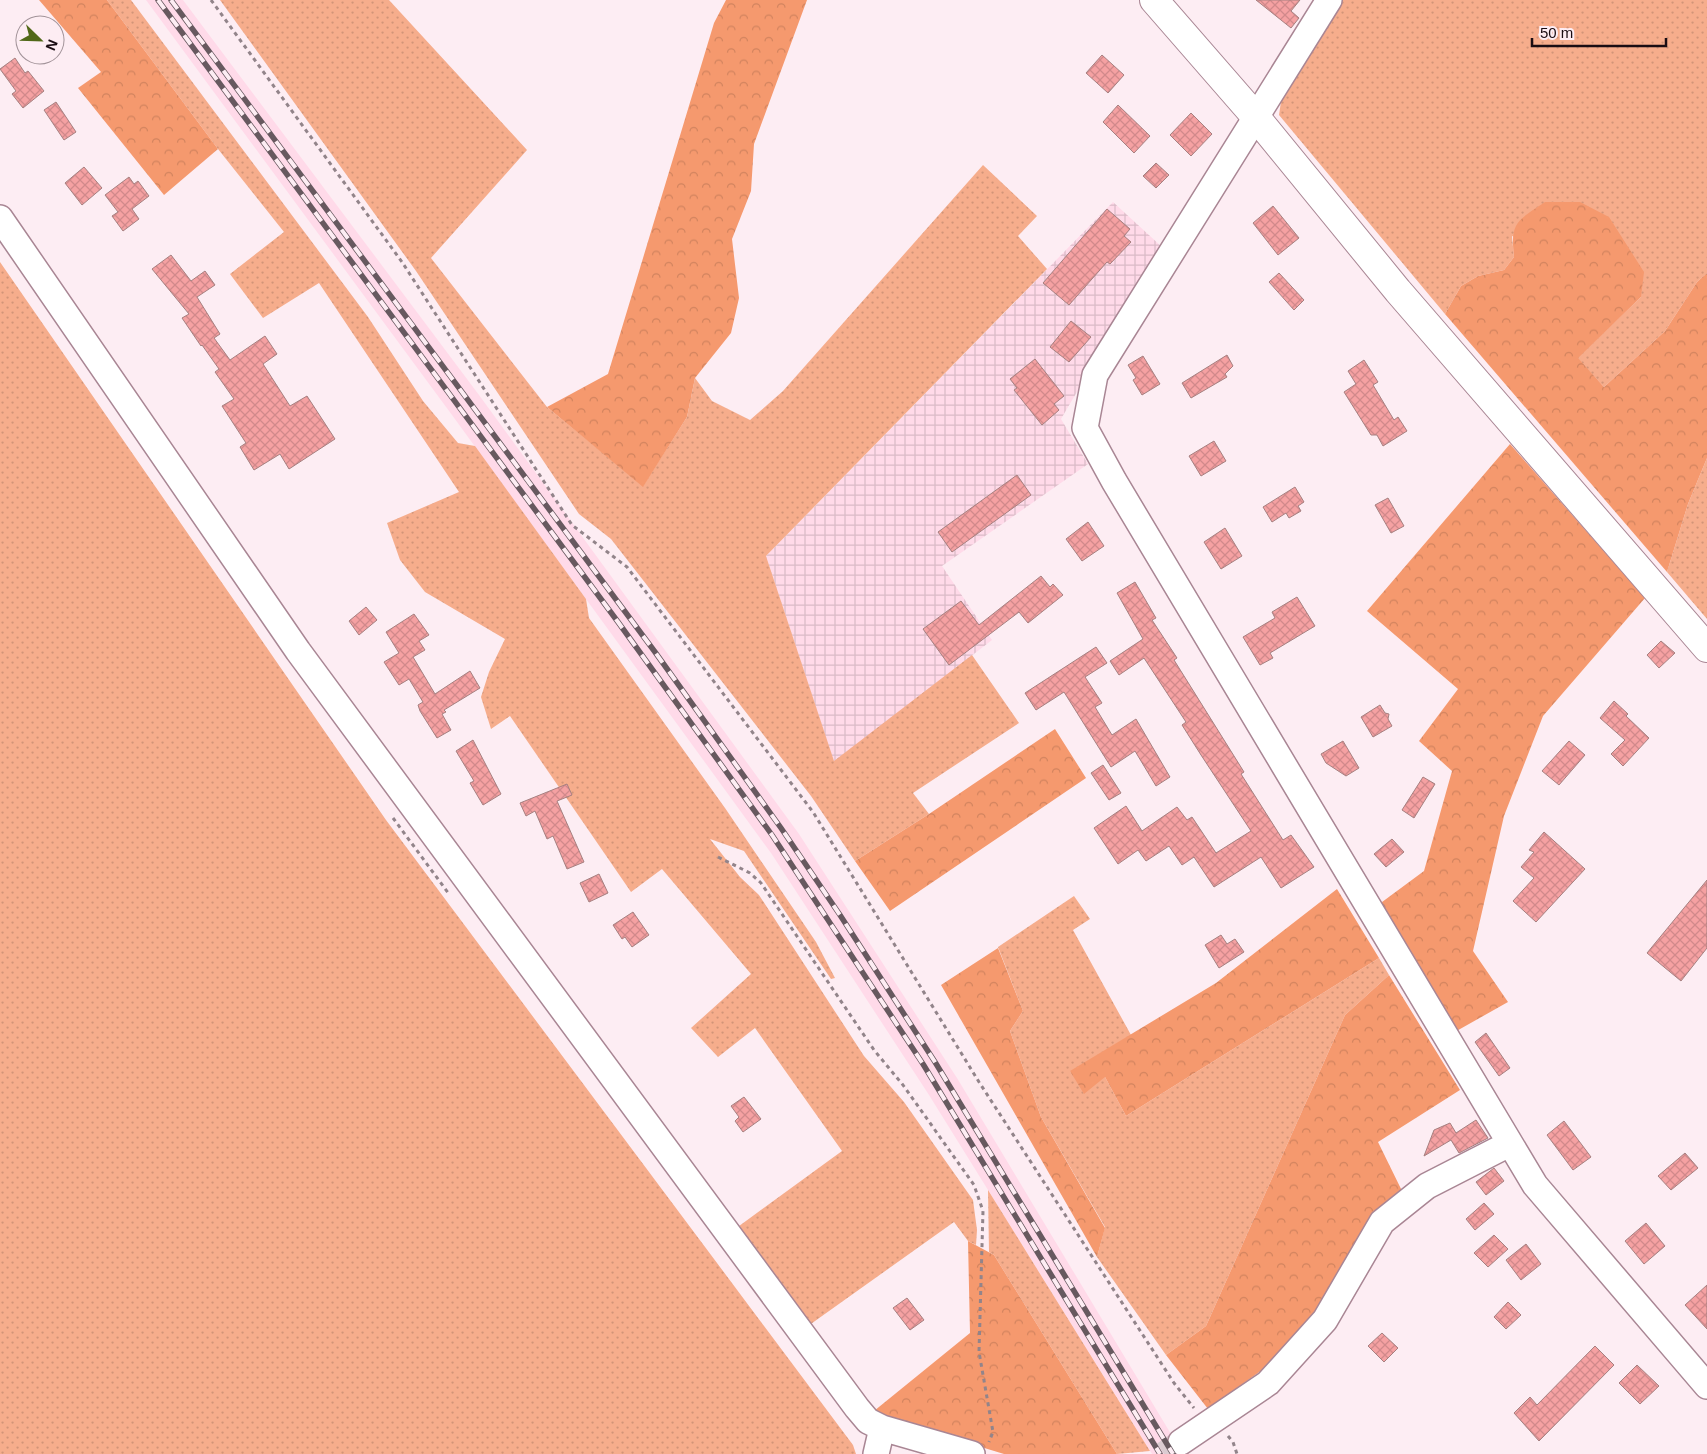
<svg xmlns="http://www.w3.org/2000/svg" width="1707" height="1454" viewBox="0 0 1707 1454" font-family="Helvetica,sans-serif">
<defs>
<pattern id="industrial-grid" width="8" height="8" patternUnits="userSpaceOnUse" patternTransform="scale(1.25)"><rect width="8" height="8" fill="#ffdae9"/><path d="M0 4h8M4 0v8" fill="none" stroke="#dabac7"/></pattern>
<pattern id="grass-dots" width="8" height="8" patternUnits="userSpaceOnUse" patternTransform="scale(1.25)"><rect width="8" height="8" fill="#f6ad8c"/><path d="M2 2h.1M6 6h.1" fill="none" stroke="#d29478" stroke-width="1.8" stroke-linecap="round"/></pattern>
<pattern id="forest-crowns" width="20" height="18" patternUnits="userSpaceOnUse" patternTransform="scale(1.25)"><rect width="20" height="18" fill="#f5996e"/><path d="M2 6a3 3 0 1 1 6 0M12 15a3 3 0 1 1 6 0" fill="none" stroke="#d1835e"/></pattern>
<pattern id="building-cross-hatch" width="8" height="8" patternUnits="userSpaceOnUse" patternTransform="scale(1.25)"><rect width="8" height="8" fill="#f5a1a2"/><path d="M0 0l8 8M0 8l8-8" fill="none" stroke="#d1898b"/></pattern>
</defs>
<rect width="100%" height="100%" fill="#fdedf3"/>
<!-- built -->
<path fill="#ffdae9" d="M146 0H183L479 395 799 834 957 1078 1183 1454H1152L929 1095 771 853 452 415Z"/>
<!-- industrial -->
<path fill="url(#industrial-grid)" d="M1113 202 1162 247 1061 419 1088 464 942 566 992 640 834 762 766 556Z"/>
<!-- grass -->
<path fill="url(#grass-dots)" d="M107 0H131L368 317 423 401 458 443 475 446 586 599 589 618 725 808 816 942 835 978 831 979 744 851 710 839 740 877 759 895 864 1056 904 1102 973 1200 977 1230 976 1245 968 1241 954 1222 808 1326 735 1229 842 1151 755 1028 718 1057 691 1028 751 974 662 869 631 892 510 716 491 729 481 697 489 672 505 639 425 592 400 560 387 523 459 492 319 283 263 318 230 274 284 232 218 149Z
M220 0H389L527 150 431 258 547 407 643 486 687 417 695 378 712 401 750 420 783 391 983 165 1037 216 1018 236 1047 269 766 556 834 761 972 655 1019 723 913 793 929 814 855 861 811 796 611 539 579 514 416 271Z
M1342 0H1707V273L1697 282 1665 331 1604 387 1577 358 1641 297 1512 236 1514 257 1504 270 1478 276 1461 286 1445 314 1279 115 1282 95Z
M0 262 386 820 853 1445 856 1454H0Z
M1707 458V619L1667 572 1688 504Z
M1074 896 1090 919 1073 930 1131 1035 1070 1072 1105 1077 1126 1116 1379 958 1389 975 1345 1015 1206 1326 1166 1355 1097 1257 1105 1227 1041 1117 1010 1031 1023 1011 998 947Z
M988 1190 1150 1451 1117 1454 994 1255 989 1252Z"/>
<!-- forest -->
<path fill="url(#forest-crowns)" d="M39 0H107L218 149 164 195 78 88 101 72Z
M726 0H807L754 144 751 191 732 239 739 298 731 333 695 378 687 417 643 487 547 407 608 374 714 23Z
M1545 202H1580L1609 217 1644 272 1641 297 1578 358 1604 387 1665 331 1697 282 1707 273V458L1688 504 1667 572 1445 314 1461 286 1478 276 1504 270 1514 257C1510 222 1517 221 1545 202Z
M1510 444 1645 598 1543 716 1504 816 1473 951 1508 1002 1453 1033 1378 905 1424 871 1452 771 1419 741 1458 689 1367 611Z
M1055 729 1086 778 890 911 855 861 929 814Z
M1337 889 1379 958 1126 1116 1105 1077 1084 1094 1070 1071 1216 983Z
M998 948 1023 1011 1010 1031 1041 1117 1105 1228 1097 1257 941 985Z
M1389 975 1460 1090 1378 1142 1404 1195 1319 1311 1262 1370 1208 1409 1166 1355 1206 1326 1345 1015Z
M968 1241 994 1255 1117 1454H1004L886 1418 874 1411 970 1333Z"/>
<!-- building -->
<path fill="url(#building-cross-hatch)" stroke="#a68080" d="M1256 0H1300L1291 11 1299 18 1291 28Z
M1102 55 1124 75 1108 93 1086 73Z
M15 58 25 73 28 71 44 91 23 108 12 94 16 91 0 69Z
M56 102 76 132 64 140 44 110Z
M1118 105 1150 136 1134 153 1103 122Z
M1191 113 1212 134 1191 156 1170 135Z
M1156 163 1169 175 1156 188 1143 176Z
M84 167 102 188 82 205 65 183Z
M129 177 134 184 138 181 149 196 132 209 139 219 123 231 112 216 118 212 105 195Z
M1273 206 1299 238 1278 255 1253 223Z
M1107 209 1130 229 1124 236 1131 242 1110 264 1107 262 1069 305 1043 283Z
M171 255 191 281 205 271 215 285 197 297 220 334 214 338 230 360 265 336 277 354 263 364 290 406 307 396 335 439 289 469 280 454 254 470 240 447 246 443 222 406 234 399 215 372 219 369 202 345 201 346 182 318 189 314 152 269Z
M1279 273 1304 300 1294 310 1269 282Z
M1071 321 1091 337 1069 362 1050 347Z
M1227 355 1233 366 1225 374 1227 377 1191 398 1182 383Z
M1143 356 1160 384 1142 395 1133 380 1136 378 1128 365Z
M1035 359 1064 396 1054 404 1059 410 1042 425 1014 390 1017 388 1010 379Z
M1364 360 1378 382 1373 385 1394 420 1398 417 1407 431 1383 446 1377 435H1371L1344 392 1356 384 1348 371Z
M1214 441 1226 461 1201 476 1189 456Z
M1017 475 1031 495 952 552 938 532Z
M1295 487 1304 502 1298 506 1301 511 1289 518 1286 513 1272 522 1263 507Z
M1388 498 1404 526 1391 533 1375 505Z
M1088 522 1104 546 1082 561 1066 539Z
M1225 528 1242 556 1221 569 1204 542Z
M1041 576 1050 587 1053 584 1063 595 1028 623 1019 612 949 665 923 629 961 601 979 625Z
M1135 582 1156 618 1152 620 1177 658 1174 660 1244 772 1241 774 1283 840 1291 835 1314 867 1281 888 1261 857 1214 887 1194 857 1182 865 1169 846 1146 861 1138 850 1118 864 1094 828 1126 806 1142 831 1177 807 1187 820 1192 817 1216 853 1251 831 1201 755 1182 725 1186 722 1144 658 1119 675 1110 661 1143 639 1117 593Z
M1297 597 1315 626 1270 653 1273 658 1260 665 1243 637 1275 618 1272 612Z
M366 607 377 620 359 635 349 621Z
M414 614 429 635 419 641 425 650 413 657 435 694 470 671 480 688 444 710 446 712 442 714 451 730 437 738 420 711 418 705 423 702 409 679 399 685 384 662 399 653 386 632Z
M1661 641 1675 653 1659 668 1647 655Z
M1096 647 1107 663 1085 677 1102 703 1095 707 1112 735 1136 719 1170 777 1156 786 1135 751 1111 767 1064 692 1036 710 1025 693Z
M1614 701 1628 714 1626 716 1649 738 1623 766 1611 754 1625 740 1600 718Z
M1380 705 1385 713 1389 714 1388 719 1392 726 1373 737 1361 717Z
M473 740 501 794 483 805 470 783 474 781 456 751Z
M1343 741 1359 768 1346 776 1326 763 1321 754Z
M1569 741 1585 755 1559 785 1542 771Z
M1103 765 1121 793 1109 800 1091 773Z
M1423 777 1435 784 1414 818 1402 810Z
M567 784 572 795 557 801 584 862 567 869 553 836 547 839 535 811 526 816 520 803Z
M1544 832 1585 869 1536 922 1513 901 1534 878 1521 867 1534 852 1529 850Z
M1392 839 1404 852 1386 867 1374 854Z
M599 874 608 893 589 902 580 883Z
M1707 880V948L1681 981 1647 953Z
M633 912 649 935 632 947 625 937 622 939 613 925Z
M1221 935 1227 944 1235 939 1244 952 1219 968 1205 945Z
M1486 1033 1510 1068 1499 1076 1475 1042Z
M744 1097 761 1119 743 1132 735 1121 739 1117 731 1106Z
M1476 1120 1488 1138 1459 1153 1451 1140 1424 1156 1434 1130 1450 1123 1456 1133Z
M1564 1121 1591 1157 1573 1170 1547 1135Z
M1685 1153 1698 1168 1671 1190 1658 1176Z
M1494 1168 1504 1181 1486 1195 1476 1182Z
M1484 1203 1494 1214 1475 1230 1466 1219Z
M1646 1223 1665 1246 1644 1264 1625 1241Z
M1494 1235 1508 1249 1488 1267 1474 1253Z
M1526 1244 1541 1264 1521 1280 1506 1260Z
M1707 1285V1329L1685 1305Z
M907 1298 924 1320 910 1330 893 1308Z
M1508 1302 1521 1315 1506 1329 1494 1317Z
M1382 1333 1398 1348 1384 1362 1368 1346Z
M1595 1346 1614 1365 1539 1441 1514 1413 1530 1397 1537 1405Z
M1637 1365 1659 1386 1640 1404 1619 1383Z"/>
<g fill="none" stroke-linecap="round" stroke-linejoin="round">
<!-- minor-tunnel -->
<path stroke="#dbcbd1" stroke-width="25" stroke-dasharray="25 12" stroke-linecap="butt" d="M1164 1454 1181 1442"/>
<defs>
<path id="minor" d="M1329 0 1095 375 1085 428 1114 481 1535 1185 1707 1386
M0 218 298 651 857 1408 868 1421 882 1428 972 1454
M1181 1442 1268 1383 1325 1320 1382 1222 1427 1186 1509 1144
M876 1454 882 1428"/>
<path id="major" d="M1154 0 1255 116 1398 291 1707 648"/>
</defs>
<!-- minor casing -->
<use href="#minor" stroke="#a98694" stroke-width="28"/>
<!-- major casing -->
<use href="#major" stroke="#a98694" stroke-width="30"/>
<!-- path -->
<path stroke="#92848a" stroke-width="3" stroke-dasharray="4 4" stroke-linecap="butt" d="M211 0 402 262 572 525 627 567 813 812 979 1082 1174 1383 1194 1408
M393 818 449 894
M718 857 750 873 761 883 874 1050 903 1085 974 1185 983 1211 979 1352 993 1432 989 1442
M1228 1436 1233 1442 1237 1454"/>
<!-- minor -->
<use href="#minor" stroke="#fff" stroke-width="25"/>
<!-- major -->
<use href="#major" stroke="#fff" stroke-width="28"/>
<defs>
<path id="rail" d="M158 0 618 622 772 835 923 1064 1160 1454
M171 0 655 652 781 828 840 915 935 1062 1173 1454"/>
</defs>
<!-- rail casing -->
<use href="#rail" stroke="#67595f" stroke-width="5.5"/>
<!-- rail -->
<use href="#rail" stroke="#fdedf3" stroke-width="4" stroke-dasharray="11" stroke-linecap="butt"/>
</g>
<!-- north arrow -->
<g transform="translate(40 40) rotate(113)"><circle r="24" fill="#fdedf3" stroke="#a29399"/>
<path d="M0-4L9 19L0 12L-9 19Z" fill="#516818"/>
<text y="-8" font-size="14" font-weight="bold" text-anchor="middle" fill="#1a0d13">N</text>
</g>
<!-- scale -->
<path d="M1532 38v8h134v-8" fill="none" stroke="#1a0d13" stroke-width="2.5"/>
<text x="1540" y="38" font-size="15" fill="#1a0d13" stroke="#fdedf3" stroke-width="4" paint-order="stroke">50 m</text>
</svg>
